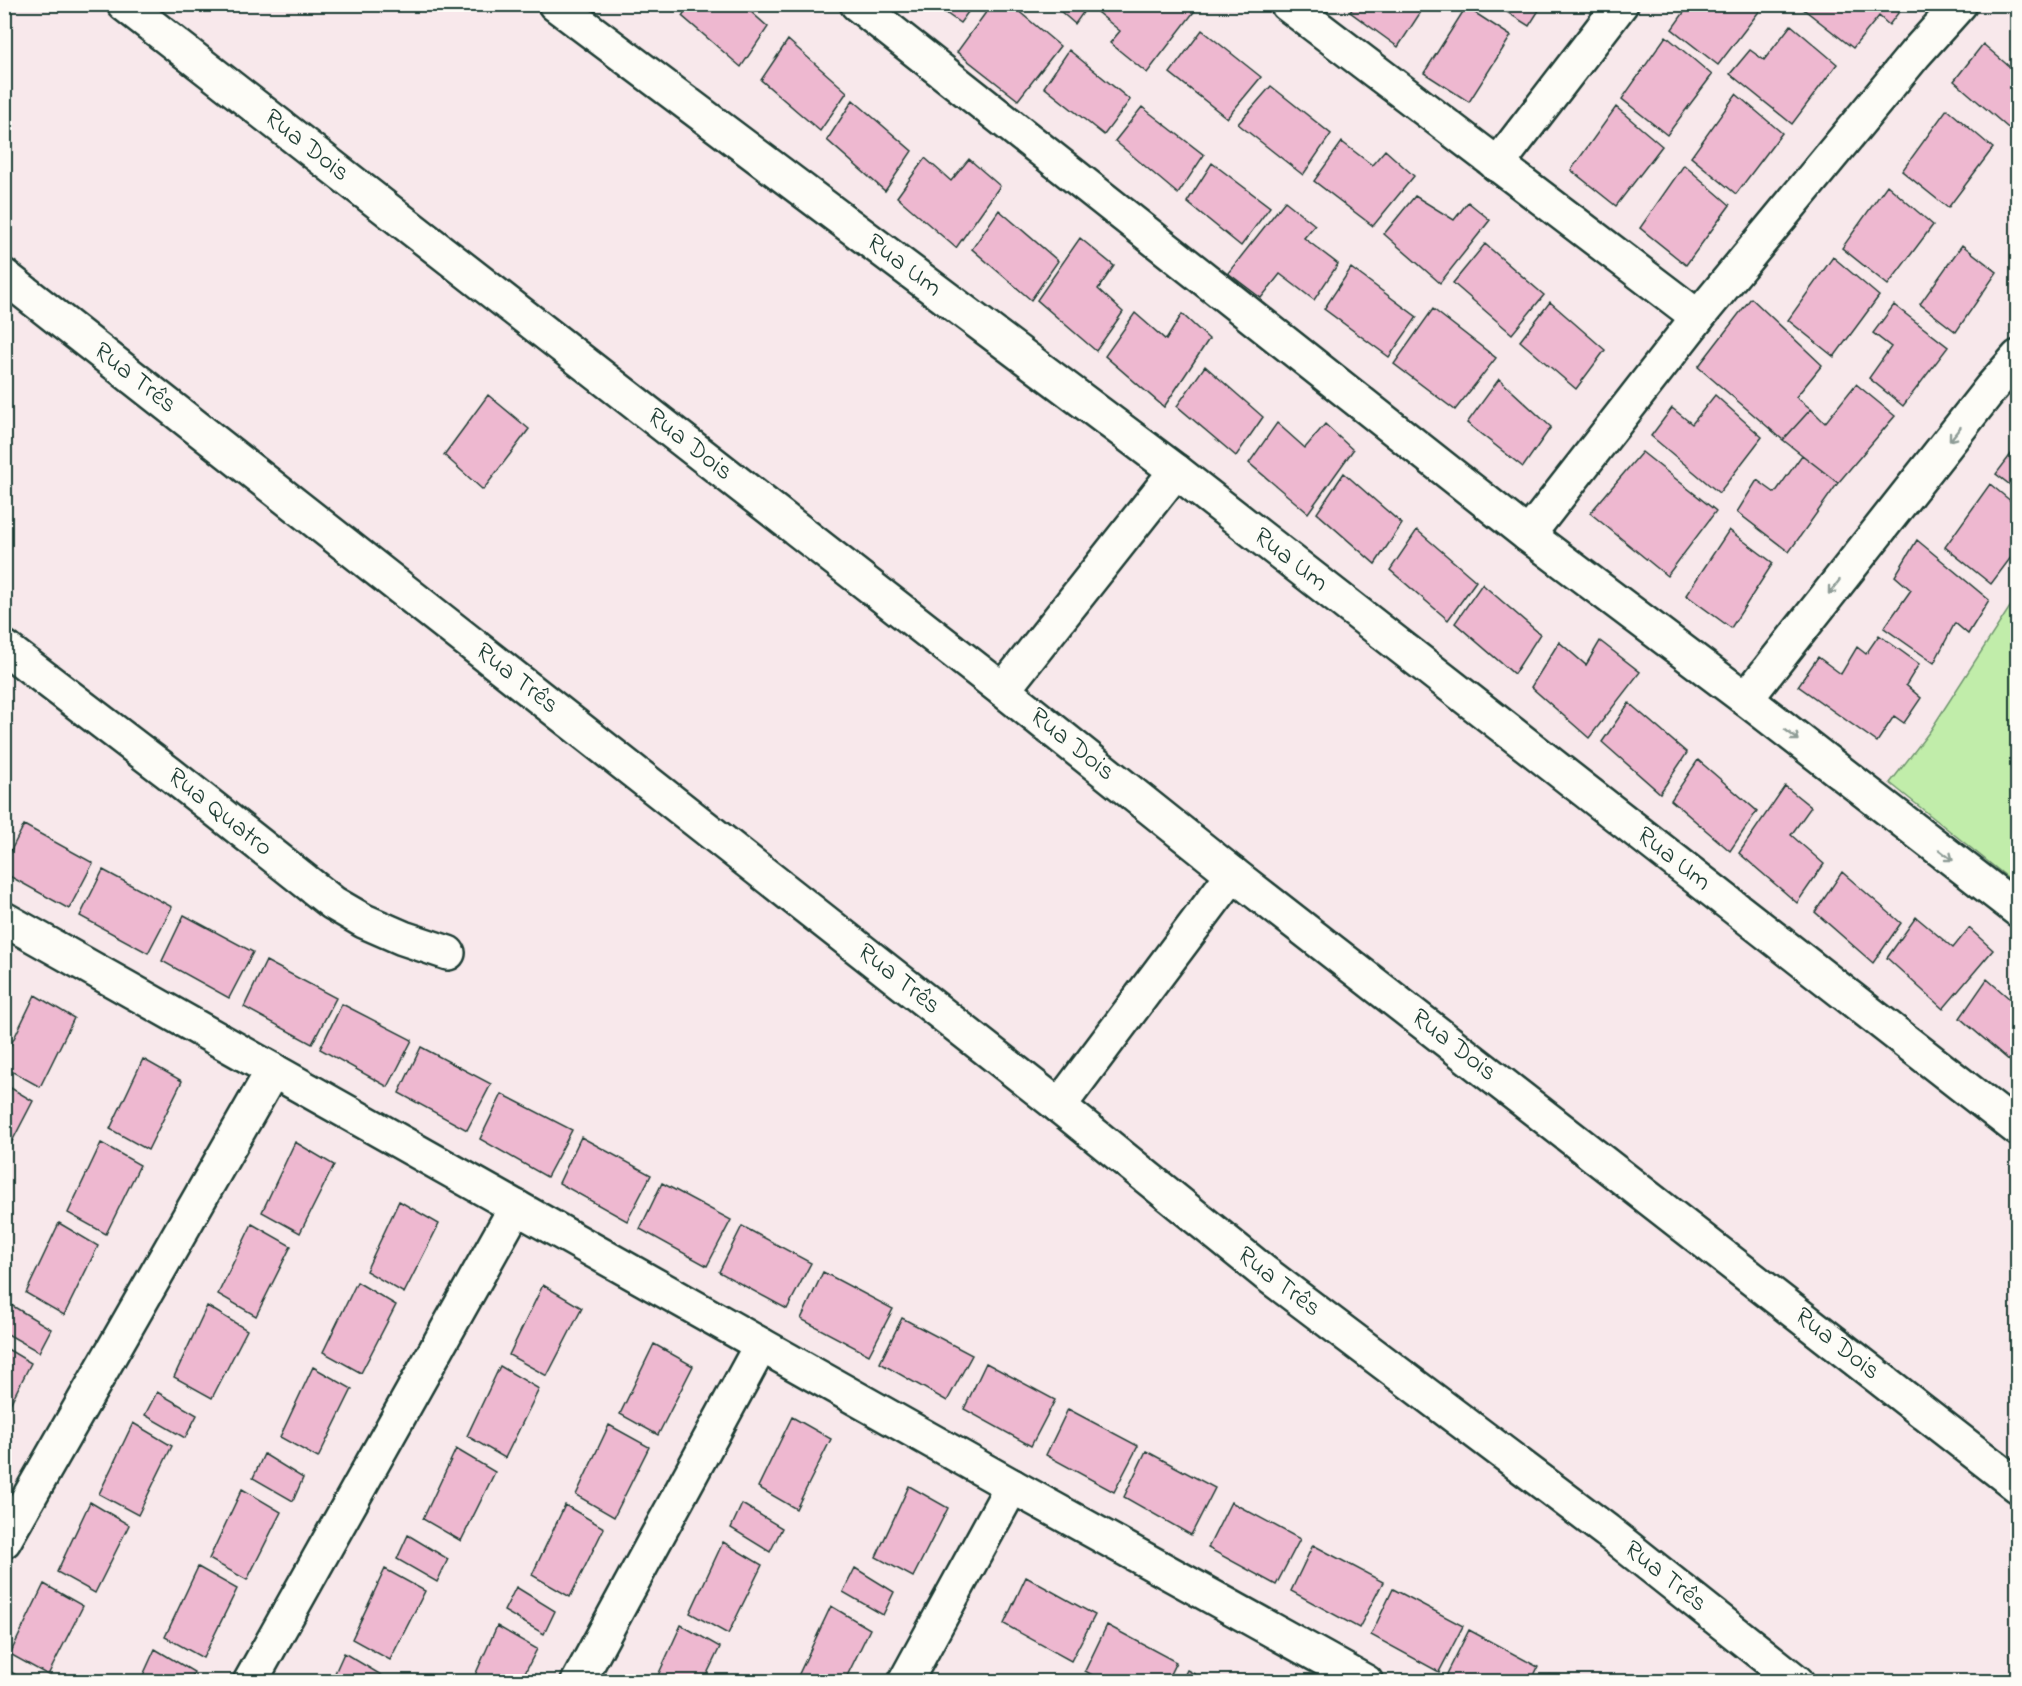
<svg xmlns="http://www.w3.org/2000/svg" width="2022" height="1686" viewBox="0 0 2022 1686" font-family="'Indie Flower',sans-serif">
<rect width="100%" height="100%" fill="#f8e8eb"/>
<filter id="ink" filterUnits="userSpaceOnUse"><feTurbulence type="fractalNoise" baseFrequency=".0167" numOctaves="2"/><feDisplacementMap in="SourceGraphic" scale="12" xChannelSelector="R" yChannelSelector="G"/><feConvolveMatrix kernelMatrix="1 2 1 2 8 2 1 2 1" color-interpolation-filters="sRGB"/></filter>
<g filter="url(#ink)">
<!-- green -->
<path fill="#c1edaa" stroke="#70956f" stroke-width="1.5" d="M2017 596V885L1890 783 1930 731Z"/>
<!-- building -->
<path fill="#eeb8d0" stroke="#1f3d34" stroke-width="1.5" d="M663 4H677L673 11Z
M690 4H742L768 27 741 67 682 16Z
M933 4H974L960 23Z
M992 4H1010L1060 46 1018 100 957 52Z
M1052 4H1089L1075 24Z
M1102 4H1200L1147 73 1110 43 1120 31 1097 12Z
M1356 4H1426L1398 47 1350 12Z
M1494 4H1543L1529 26Z
M1690 4H1763L1764 5 1718 65 1672 29Z
M1797 4H1905L1889 25 1879 16 1853 48Z
M1466 7 1511 36 1469 102 1424 73Z
M1791 25 1837 64 1792 124 1730 74 1750 50 1764 60Z
M1202 30 1261 77 1227 118 1170 73Z
M1666 36 1712 75 1667 135 1622 99Z
M788 40 847 92 820 131 761 80Z
M1983 44 2018 74V129L2014 133 1954 81Z
M1069 50 1130 100 1104 135 1044 87Z
M1271 86 1331 134 1303 175 1238 124Z
M1736 94 1782 133 1736 194 1691 157Z
M853 100 912 151 885 191 827 140Z
M1142 107 1204 155 1178 194 1115 141Z
M1616 107 1662 146 1616 206 1571 170Z
M1947 109 1993 148 1948 208 1902 171Z
M1342 142 1372 165 1385 150 1414 176 1373 226 1314 181Z
M925 158 951 181 969 159 1000 186 956 248 897 197Z
M1212 163 1270 207 1241 246 1187 202Z
M1684 165 1730 205 1686 265 1640 228Z
M1887 185 1933 225 1888 285 1842 248Z
M2013 191H2018V221Z
M1415 196 1454 220 1468 202 1490 220 1440 283 1384 234Z
M1285 201 1315 225 1304 238 1338 264 1314 300 1280 274 1261 298 1228 273Z
M999 210 1058 261 1031 300 972 249Z
M1080 238 1114 266 1098 289 1123 312 1096 351 1037 300Z
M1485 244 1544 295 1512 334 1453 283Z
M1962 245 1997 272 1956 332 1920 304Z
M1833 257 1879 296 1834 357 1788 320Z
M1351 268 1417 317 1389 357 1324 309Z
M1751 298 1822 365 1796 397 1811 409 1783 440 1698 367Z
M1550 302 1605 350 1576 389 1520 341Z
M1894 305 1948 347 1903 406 1869 378 1891 347 1873 333Z
M1433 309 1496 358 1455 410 1394 364Z
M1135 313 1166 340 1182 314 1209 339 1164 407 1105 356Z
M1205 366 1263 417 1236 456 1177 406Z
M1499 379 1551 427 1523 467 1467 423Z
M1856 384 1895 416 1838 483 1783 440 1811 409 1825 423Z
M488 395 529 429 483 490 444 455Z
M1715 395 1762 437 1719 493 1651 436 1672 408 1692 424Z
M1277 423 1305 448 1325 424 1353 450 1308 513 1249 463Z
M2018 445V491L1996 474Z
M1642 452 1716 511 1667 576 1590 513Z
M1802 455 1838 483 1789 552 1737 512 1757 480 1775 493Z
M1344 473 1402 524 1375 564 1317 513Z
M1990 484 2018 507V548L1991 584 1945 547Z
M1417 530 1476 581 1448 620 1390 570Z
M1729 530 1773 563 1731 628 1686 595Z
M1917 540 1989 600 1968 634 1955 623 1934 663 1884 628 1911 590 1895 576Z
M1482 584 1540 634 1514 674 1455 623Z
M1879 635 1919 664 1906 685 1921 698 1904 723 1894 716 1877 742 1798 686 1818 657 1841 674 1857 647 1866 654Z
M1600 641 1640 672 1589 738 1531 687 1559 642 1586 665Z
M1629 703 1687 753 1660 793 1602 742Z
M1698 760 1757 811 1730 851 1671 800Z
M1785 786 1811 807 1791 835 1824 864 1797 903 1739 853Z
M4 815 11 819 4 831Z
M24 825 93 863 69 909 4 873V864Z
M103 870 172 907 148 953 80 916Z
M1842 872 1901 923 1873 963 1815 912Z
M184 915 253 952 229 998 162 961Z
M1916 917 1953 948 1969 928 1993 950 1943 1009 1887 958Z
M266 961 336 998 312 1044 244 1007Z
M1987 979 2018 1006V1068L1960 1018Z
M35 995 74 1018 40 1087 4 1067V1059Z
M342 1004 412 1040 388 1087 320 1049Z
M421 1047 491 1084 467 1130 399 1093Z
M143 1059 182 1081 148 1150 110 1129Z
M4 1084 33 1101 4 1157Z
M502 1094 572 1130 547 1177 480 1139Z
M581 1137 651 1175 627 1221 559 1183Z
M295 1142 334 1165 300 1233 262 1212Z
M101 1143 140 1165 106 1234 68 1213Z
M662 1183 731 1220 707 1266 640 1229Z
M399 1201 439 1224 404 1293 366 1271Z
M59 1223 98 1246 64 1315 26 1293Z
M252 1224 291 1246 256 1316 218 1294Z
M742 1226 811 1263 787 1309 719 1272Z
M823 1272 893 1309 869 1355 801 1319Z
M357 1282 396 1305 361 1373 323 1352Z
M543 1285 582 1308 547 1376 509 1355Z
M11 1305 51 1329 39 1352 4 1332V1318Z
M207 1306 247 1330 212 1398 174 1377Z
M902 1318 972 1355 947 1401 880 1363Z
M654 1344 693 1366 658 1435 620 1414Z
M4 1347 31 1363 4 1416Z
M986 1363 1055 1400 1031 1446 964 1409Z
M500 1366 539 1389 505 1458 467 1436Z
M313 1367 352 1389 318 1458 280 1437Z
M157 1392 197 1415 185 1438 145 1415Z
M1068 1409 1138 1446 1114 1492 1046 1455Z
M792 1417 831 1439 796 1509 758 1487Z
M133 1423 172 1446 138 1515 99 1494Z
M609 1425 649 1447 614 1517 576 1495Z
M456 1449 495 1472 461 1541 423 1519Z
M1146 1451 1215 1488 1191 1535 1124 1497Z
M264 1454 303 1478 293 1501 253 1478Z
M909 1486 948 1508 913 1577 876 1557Z
M242 1489 281 1512 247 1580 209 1559Z
M90 1502 129 1525 95 1593 57 1572Z
M1231 1502 1300 1539 1276 1585 1208 1548Z
M742 1504 782 1528 770 1552 731 1528Z
M565 1505 604 1528 570 1597 532 1575Z
M408 1535 448 1559 437 1582 397 1559Z
M723 1542 762 1565 728 1634 690 1613Z
M1313 1545 1383 1582 1359 1628 1291 1591Z
M198 1567 237 1589 203 1658 165 1637Z
M855 1568 894 1592 883 1615 843 1592Z
M385 1569 425 1591 390 1660 352 1639Z
M1026 1577 1095 1615 1071 1661 1004 1624Z
M44 1584 83 1606 48 1675 10 1654Z
M516 1587 555 1611 544 1634 504 1611Z
M1393 1589 1463 1626 1439 1672 1371 1635Z
M831 1606 870 1629 844 1682H807L798 1676Z
M681 1625 720 1647 703 1682H655Z
M1107 1625 1176 1662 1166 1682H1105L1085 1671Z
M497 1626 537 1649 520 1682H472Z
M1469 1630 1538 1667 1531 1682H1456L1446 1676Z
M155 1649 194 1672 189 1682H140Z
M344 1653 383 1676 381 1682H331Z
M4 1668 28 1682H4Z
M1187 1670 1209 1682H1181Z
M1549 1675 1561 1682H1546Z"/>
<g fill="none" stroke-linecap="round" stroke-linejoin="round">
<defs>
<g id="minor">
<path id="s1" d="M124 4 1003 690 1233 874 2018 1486"/>
<path id="s2" d="M555 4 1176 471 2018 1129"/>
<path d="M857 4 1528 535 1746 699 2018 910"/>
<path d="M1287 4 1698 317"/>
<path d="M1497 165 1621 4"/>
<path id="s3" d="M4 276 1059 1106 1265 1273 1607 1531 1797 1682"/>
<path d="M1528 535 1698 317 1915 54 1960 4"/>
<path id="s4" d="M4 647 169 773 333 903 364 921 403 938 448 953"/>
<path d="M1003 690 1176 471"/>
<path d="M1746 699 1991 388 2018 357"/>
<path d="M4 919 1012 1486 1366 1682"/>
<path d="M1059 1106 1233 874"/>
<path d="M4 1541 273 1070"/>
<path d="M250 1682 516 1207"/>
<path d="M578 1682 761 1345"/>
<path d="M905 1682 1012 1486"/>
</g>
</defs>
<!-- minor casing -->
<use href="#minor" stroke="#1f3d34" stroke-width="38"/>
<!-- minor -->
<use href="#minor" stroke="#fdfcf7" stroke-width="33"/>
</g>
<!-- one-way arrows -->
<defs><path id="oneway-shaft" d="M-6 0H5M1.5-3L5.5 0L1.5 3" fill="none" stroke-width="1.6" stroke-linecap="round" stroke-linejoin="round" transform="scale(1.5)"/></defs>
<g stroke="#8e9c96">
<use href="#oneway-shaft" transform="translate(1955 434) rotate(128)"/>
<use href="#oneway-shaft" transform="translate(1834 587) rotate(128)"/>
<use href="#oneway-shaft" transform="translate(1792 735) rotate(38)"/>
<use href="#oneway-shaft" transform="translate(1946 855) rotate(38)"/>
</g>
</g>
<g text-anchor="middle" dominant-baseline="central" stroke-width="4.5" stroke-linejoin="round" paint-order="stroke">
<!-- street labels -->
<g font-size="26" fill="#1f3d34" stroke="#fdfcf7">
<text stroke="none"><textPath href="#s1" startOffset="231">Rua Dois</textPath></text>
<text stroke="none"><textPath href="#s2" startOffset="436">Rua Um</textPath></text>
<text stroke="none"><textPath href="#s3" startOffset="166">Rua Três</textPath></text>
<text stroke="none"><textPath href="#s1" startOffset="717">Rua Dois</textPath></text>
<text stroke="none"><textPath href="#s2" startOffset="922">Rua Um</textPath></text>
<text stroke="none"><textPath href="#s3" startOffset="652">Rua Três</textPath></text>
<text stroke="none"><textPath href="#s1" startOffset="1203">Rua Dois</textPath></text>
<text stroke="none"><textPath href="#s4" startOffset="272">Rua Quatro</textPath></text>
<text stroke="none"><textPath href="#s2" startOffset="1408">Rua Um</textPath></text>
<text stroke="none"><textPath href="#s3" startOffset="1138">Rua Três</textPath></text>
<text stroke="none"><textPath href="#s1" startOffset="1689">Rua Dois</textPath></text>
<text stroke="none"><textPath href="#s3" startOffset="1624">Rua Três</textPath></text>
<text stroke="none"><textPath href="#s1" startOffset="2175">Rua Dois</textPath></text>
<text stroke="none"><textPath href="#s3" startOffset="2110">Rua Três</textPath></text>
</g>
</g>
<!-- margin -->
<rect width="2022" height="1686" fill="none" stroke="#fdfcf7" stroke-width="24"/>
<rect x="12" y="12" width="1998" height="1662" fill="none" stroke="#1f3d34" stroke-width="2" filter="url(#ink)"/>
</svg>
